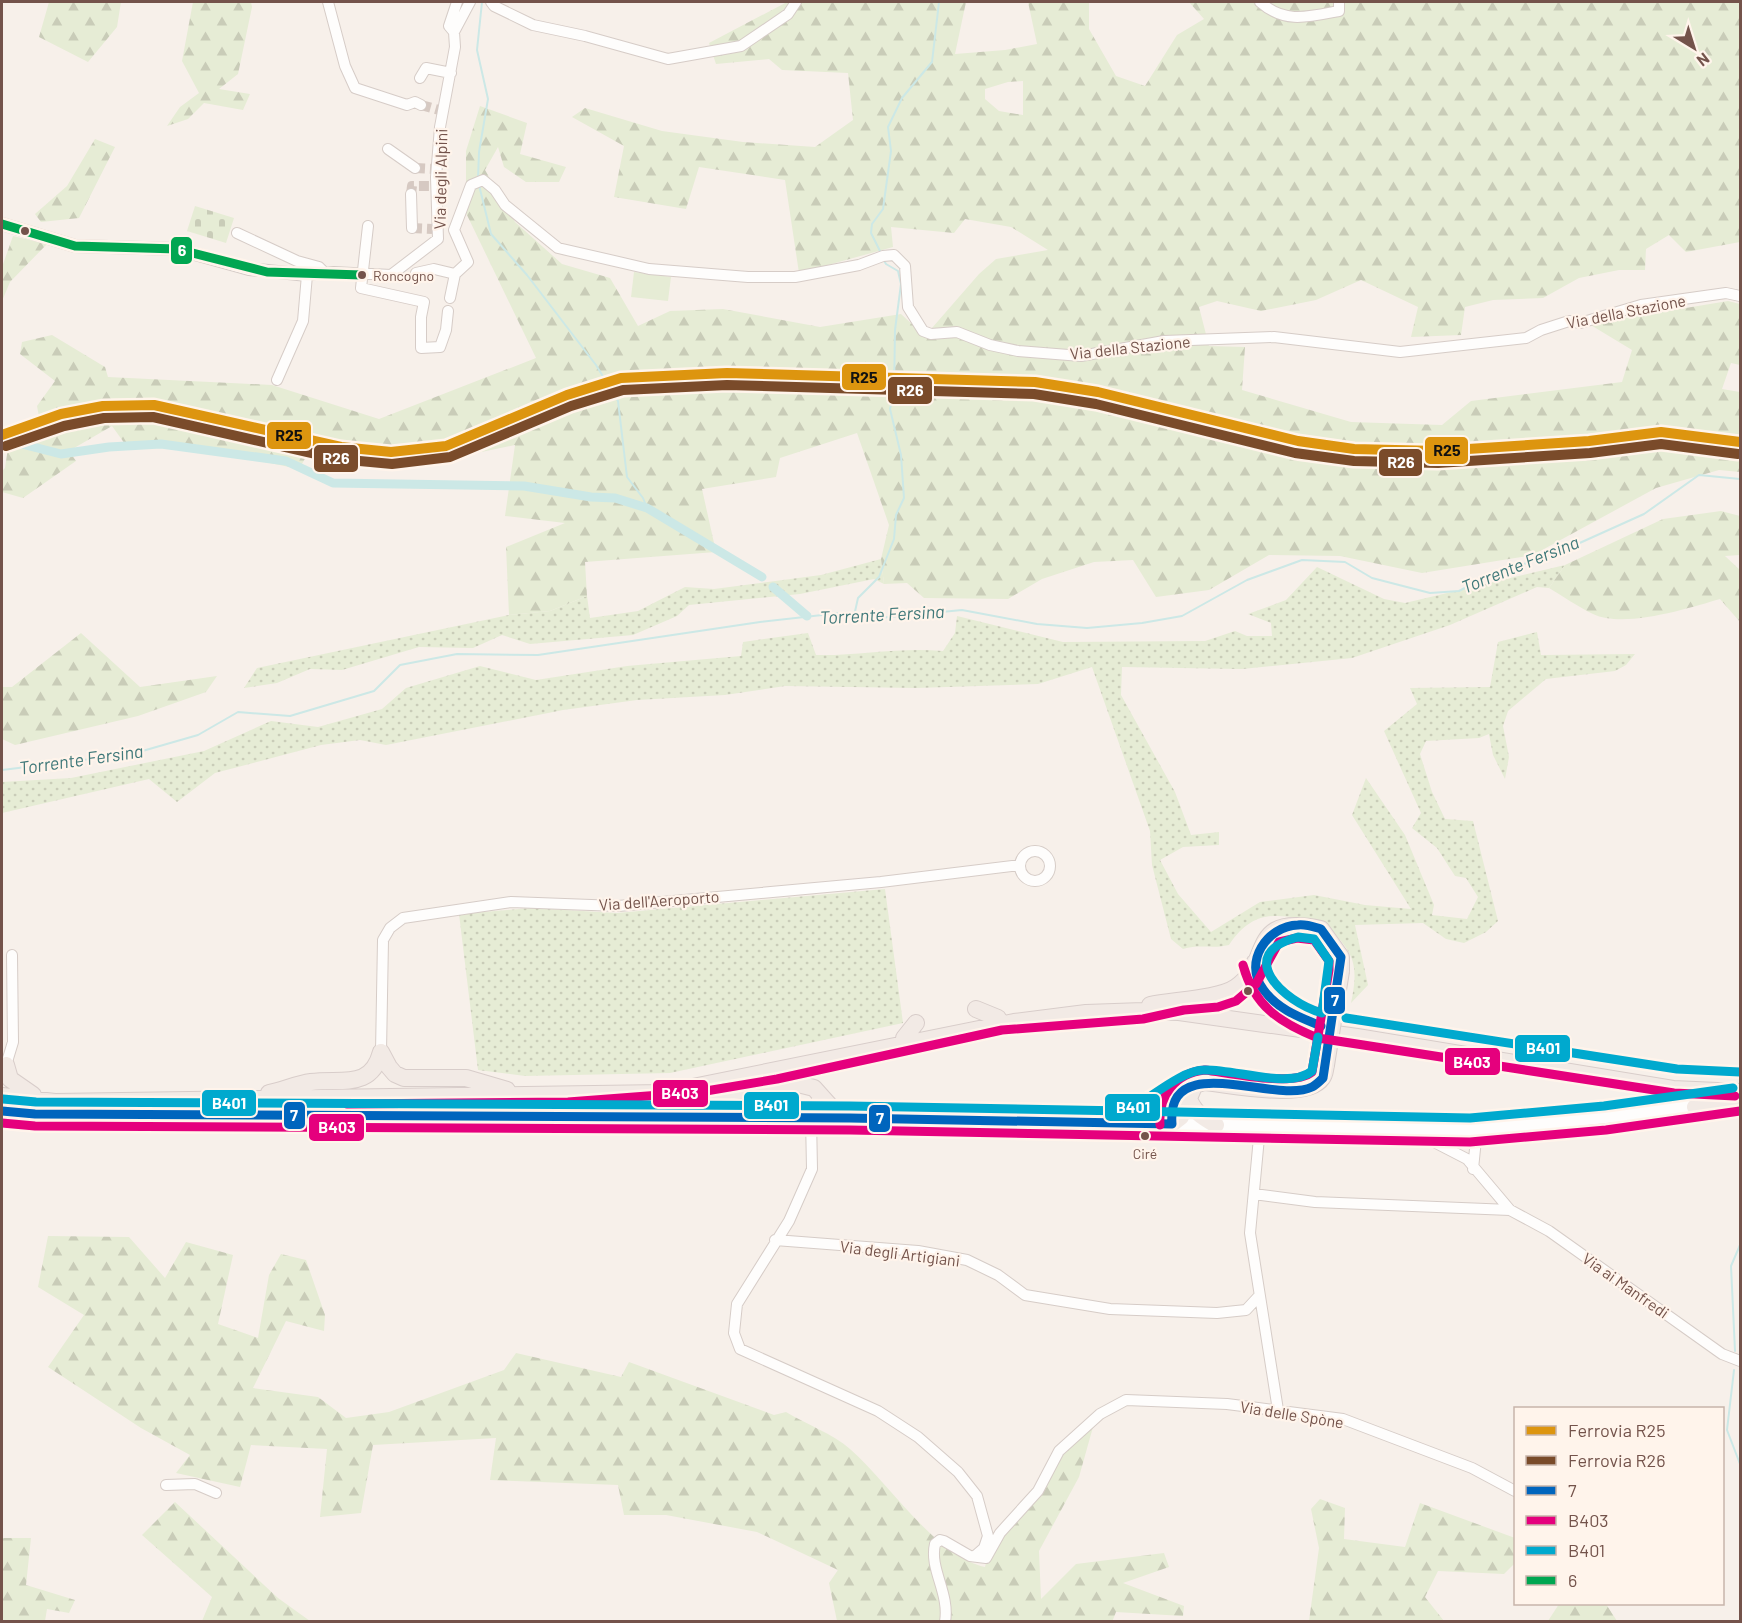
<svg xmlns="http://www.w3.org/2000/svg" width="1742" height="1623" viewBox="0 0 1742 1623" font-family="Barlow,sans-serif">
<defs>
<pattern id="grass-dots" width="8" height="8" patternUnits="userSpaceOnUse" patternTransform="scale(1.5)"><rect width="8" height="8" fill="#e6ecd5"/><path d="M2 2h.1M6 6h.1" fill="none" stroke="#c9ccb8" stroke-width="1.8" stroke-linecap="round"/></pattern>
<pattern id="forest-firs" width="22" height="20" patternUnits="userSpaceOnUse" patternTransform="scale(1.5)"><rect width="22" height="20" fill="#e6ecd5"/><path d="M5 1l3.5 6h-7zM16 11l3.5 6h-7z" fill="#c9ccb8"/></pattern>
<pattern id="cemetery-stones" width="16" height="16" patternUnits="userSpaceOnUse" patternTransform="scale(1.5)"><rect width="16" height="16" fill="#e6ecd5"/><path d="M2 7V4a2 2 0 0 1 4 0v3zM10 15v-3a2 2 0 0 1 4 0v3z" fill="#c9ccb8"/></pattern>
</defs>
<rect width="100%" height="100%" fill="#f7f0ea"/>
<!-- grass -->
<path fill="url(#grass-dots)" d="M881 559 884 584 874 579 800 594 689 605 677 616 633 635 530 644 502 635 473 648 419 647 342 670 310 669 277 683 244 688 257 668 509 615 550 611 587 596 590 618 638 611 685 587 714 589 821 575Z
M1565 565 1549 588 1537 587 1450 625 1352 658 1242 669 1122 667 1121 695 1175 792 1191 835 1219 832V845L1183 847 1160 860 1178 894 1211 932 1260 902 1314 895 1365 905 1411 909 1352 815 1366 778 1405 835 1434 905 1432 915 1467 919 1478 897 1466 878 1455 876 1437 848 1412 828 1421 813 1384 731 1417 704 1410 688 1490 687 1498 642 1537 632 1541 655 1635 654 1626 665 1615 671 1546 679 1508 711 1503 726 1509 757 1505 779 1493 755 1489 734 1479 738 1426 741 1420 754 1432 792 1445 819 1473 821 1498 921 1486 932 1464 943 1446 939 1423 923 1355 925 1368 985 1351 1003C1360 960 1352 952 1324 922 1281 916 1256 905 1229 945 1213 949 1199 944 1183 949L1171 939 1152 865 1150 831 1092 667 1038 684 916 688 785 686 725 695 637 700 563 710 386 745 360 740 321 745 215 773 177 802 149 779 2 813V782L71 778 204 751 271 721 318 727 382 709 406 688 480 666 536 680 627 666 741 656 743 642 808 633 816 655C858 656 900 647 943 651L955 633 957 616 1063 642 1205 641 1235 631 1247 636H1272L1271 623 1248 614 1286 600 1317 567 1384 599 1405 603Z
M885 889 903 1023 670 1073 525 1076 478 1070 459 914 531 908 617 913Z"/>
<!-- forest -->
<path fill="url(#forest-firs)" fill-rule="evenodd" d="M49 2H121L117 27 88 62 39 37Z
M193 2H251L252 7 238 74 219 89 250 94 243 110 204 103 188 119 167 126 180 107 199 93 182 61Z
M787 2H966L955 54 1005 50 1037 44 1028 2H1089V29L1116 76 1145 86 1177 35 1204 19 1189 2H1740V242L1686 252 1669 235 1646 249 1645 270H1619L1579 278 1543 298 1493 300 1465 307 1461 335 1411 337 1418 307 1361 280 1316 300 1261 311 1217 301 1199 307 1209 346 1245 347 1242 390 1351 422 1442 425 1471 401 1622 382 1632 350 1589 324 1728 301 1740 304V365L1731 363 1722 389 1740 392V472L1719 470 1656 488 1533 555 1422 573 1340 556 1269 555 1209 590 1156 597 1133 560 1094 562 1042 579 1008 599 924 598 907 583 884 584 881 559 889 525 857 433 780 458 776 477 702 489 716 552 585 562 587 596 550 611 509 615 506 547 565 523 505 516 515 445 405 468 310 450 299 469 167 442 125 444 112 426 69 451 76 461 23 498 2 492V471L5 468 9 441 41 427 37 406 55 381 20 354 22 342 52 335 105 367 108 377 272 385 379 419 536 358 466 213V151L480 106 527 123 520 154 566 167 559 182H526L504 167 498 147 485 170 515 222 562 264 610 278 638 326 670 311 723 309 820 327 901 314 925 336 979 274 996 259 1048 250 1011 227 965 219 954 233 891 227 893 247 799 273 785 180 699 167 686 209 614 197 624 146 572 117 585 108 662 131 743 142 815 147 853 120 848 73 782 70 769 59 716 64 709 43ZM1023 81V115L999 111 985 99V89L1008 82Z
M95 139 115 147 79 218 41 222 35 214 67 186Z
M13 236 47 244 10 282 2 301V267Z
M1721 511 1740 516V555L1725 556 1740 570V622L1720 599C1689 608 1624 629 1593 614 1578 607 1563 596 1549 588L1565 565 1663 519Z
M81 633 140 687 217 676 206 692 138 716 15 745 2 739V687H12Z
M48 1236 129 1237 165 1278 186 1242 233 1255 218 1324 258 1338 269 1275 281 1254 306 1260 325 1315 324 1331 286 1321 253 1388 318 1397 346 1418 389 1412 504 1370 516 1353 621 1377 629 1362 774 1415 786 1412C806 1424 833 1434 850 1449 889 1483 935 1556 985 1567L993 1533 1068 1449 1093 1427 1079 1477 1039 1551 1041 1599 1076 1564 1164 1553 1169 1567 1123 1583 1184 1606 1183 1616 1116 1612 1112 1622 837 1621 829 1583 838 1570 757 1532 666 1515H624L618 1485 490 1480 496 1438 373 1445 361 1513 320 1517 327 1449 251 1445 240 1487 176 1473 190 1455 141 1428 48 1367 84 1315 38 1287Z
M1320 1499 1345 1508 1344 1539 1405 1547 1420 1503 1515 1538V1563L1504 1574 1438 1571 1425 1597 1444 1621H1309L1319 1548 1311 1509Z
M175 1502 278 1598 310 1621H202L212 1597 142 1535Z
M2 1538H31L26 1585 75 1600 69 1613 47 1609 45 1621H2Z
M1559 1604H1606L1617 1621H1548Z"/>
<!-- cemetery -->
<path fill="url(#cemetery-stones)" d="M195 206 234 218 226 243 187 231Z"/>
<!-- park -->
<path fill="#e6ecd5" d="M634 272 671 277 668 301 631 297Z"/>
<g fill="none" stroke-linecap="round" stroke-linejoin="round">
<!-- stream -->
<path stroke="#cce8e6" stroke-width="2" d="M478 179 479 152 488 99 477 50 482 2
M479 185 491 234 527 275 596 365 618 401 627 477 643 498 647 508
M881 253 871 233 872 224 883 209 891 151 888 127 902 98 932 62 939 2
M854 616 858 598 879 577 894 539 896 515 904 498 901 455 890 409 894 393 895 330 901 284 898 271 886 264 883 259
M2 770 132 754 198 735 238 712 290 716 374 691 400 665 457 654 538 655 760 622 840 613 879 618 962 610 1037 624 1087 628 1142 623 1182 616 1247 580 1302 560 1345 562 1372 578 1430 593 1459 591 1491 574 1553 555 1644 514 1699 475 1740 479
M1735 1351 1731 1266 1740 1245
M1734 1370 1727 1430 1740 1464"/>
<!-- canal -->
<path stroke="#cce8e6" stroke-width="9" d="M6 440 61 454 109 447 161 444 286 461 333 483 524 486 591 497 615 498 647 508 762 577
M773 587 807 616"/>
<!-- minor-tunnel -->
<path stroke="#d6c9c2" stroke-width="10" stroke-dasharray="10 5" stroke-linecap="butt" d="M421 105 439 110
M415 168 433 169
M411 194 412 186H431
M412 228 434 229"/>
<defs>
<path id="minor" d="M328 2 345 66 355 88 407 105 415 102 421 105
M491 2 494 6 533 25 585 36 668 59 741 46 788 14 796 2
M1260 2C1285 24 1308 17 1339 11V2
M454 32 449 26 457 2
M420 78 426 68 451 73
M388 149 415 168
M411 194 412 228
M368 226 361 288 424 302 421 317V348L440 347 446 330 448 311
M454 230 471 185 483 180 495 190 505 205 558 248 649 269 748 277H795L859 265 883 256 894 255 905 266 908 307 923 331 931 334 957 332 990 345 1018 351 1081 356 1164 341 1274 337 1400 352 1526 338 1541 330 1569 321 1580 323 1641 305 1726 293 1740 296
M237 233 297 261 319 267 325 273
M416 273 434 269 455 274
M450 298 455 274 468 262 454 230
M277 380 303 321 307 275 334 272 391 275 438 239 436 177 440 127 455 47 454 32 470 2
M1020 866a15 15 0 1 1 30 0a15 15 0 1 1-30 0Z
M381 1052 383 940 390 928 403 918 511 902 618 906 881 882 1020 865
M6 1065 13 1042 12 955
M811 1118 812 1169 789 1221 737 1304 734 1333 740 1349 878 1411 918 1437 958 1472 977 1496 988 1536 984 1548 976 1555
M1260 1127 1250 1233 1278 1410
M1417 1129 1434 1142 1467 1159 1510 1210
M1473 1169 1477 1129
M1254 1194 1315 1202 1510 1210 1549 1231 1722 1354 1740 1361
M775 1240 918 1251 967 1260 998 1275 1025 1295 1110 1309 1217 1313 1246 1310 1259 1296
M166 1485 195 1484 216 1493
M945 1622C950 1593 929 1569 935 1544L940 1540 944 1541 970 1556 986 1558 1000 1533 1038 1491 1059 1451 1100 1414 1126 1400 1227 1404 1343 1419 1472 1468 1515 1491"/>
<path id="tertiary" d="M2 224 75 246 177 249 249 269 307 275"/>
<path id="secondary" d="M2 1111 35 1114 850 1118 1470 1130 1695 1107"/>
<path id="trunk" d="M1255 962C1262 1002 1286 1012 1321 1026
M1150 1005C1173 1000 1219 999 1236 987 1274 961 1246 913 1321 929L1341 957V971
M976 1009 998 1018
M904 1038 916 1023
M381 1052 389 1067 395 1074 404 1078H466L507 1090
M2 1068 6 1065 10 1079 33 1095
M269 1093C283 1090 297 1084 311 1082 342 1078 371 1090 381 1052
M1179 1093 1172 1104V1124L1181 1117 1195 1084
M706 1094 798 1084 814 1088 831 1107 850 1118
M2 1096 55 1102 663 1093 1014 1022 1086 1013 1143 1011 1179 1012 1357 1037 1673 1089 1740 1092
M1188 1096C1193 1112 1202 1117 1216 1125
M1695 1107 1735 1100
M811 1118 819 1108 820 1098
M1129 1123C1137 1119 1147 1116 1155 1110 1172 1100 1184 1087 1204 1082 1229 1084 1307 1101 1322 1078 1325 1075 1325 1069 1326 1065"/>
</defs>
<!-- minor casing -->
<use href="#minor" stroke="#d6ccc7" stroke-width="12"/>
<!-- tertiary casing -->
<use href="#tertiary" stroke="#d6ccc7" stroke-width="14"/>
<!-- secondary casing -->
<use href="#secondary" stroke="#d6cbc6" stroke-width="15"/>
<!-- trunk casing -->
<use href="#trunk" stroke="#d8cdca" stroke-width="18"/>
<!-- minor -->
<use href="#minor" stroke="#fefdfc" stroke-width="10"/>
<!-- tertiary -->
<use href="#tertiary" stroke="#fefdfc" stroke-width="12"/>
<!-- secondary -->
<use href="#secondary" stroke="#fefdfc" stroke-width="14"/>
<!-- trunk -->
<use href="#trunk" stroke="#f2eae5" stroke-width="16"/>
<defs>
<path id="trunk-bridge" d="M1326 1065 1341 971"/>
</defs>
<!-- trunk-bridge casing -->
<use href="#trunk-bridge" stroke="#d8cdca" stroke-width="18" stroke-linecap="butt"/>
<!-- trunk-bridge -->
<use href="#trunk-bridge" stroke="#f2eae5" stroke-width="16"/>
<defs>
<path id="bus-1" d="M2 1111 35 1114 850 1118 1172 1124
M1172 1124C1166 1048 1275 1105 1312 1087 1316 1085 1320 1081 1323 1078L1341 957 1321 929C1314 927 1306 924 1298 925 1267 926 1243 962 1263 989 1277 1009 1299 1017 1321 1026"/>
<path id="bus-2" d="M1243 965C1254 1006 1280 1023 1318 1038L1674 1093 1735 1096
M347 1104 568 1102 700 1092 777 1079 1002 1030 1143 1019 1184 1010 1218 1007 1236 1001 1256 984 1279 942 1297 938 1314 940 1329 961V970L1312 1072C1294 1087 1230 1073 1205 1070 1175 1073 1158 1096 1160 1125
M2 1123 35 1126 850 1130 1470 1142 1606 1130 1740 1111"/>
<path id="bus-3" d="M1298 937 1314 939 1329 961 1322 1013C1283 1002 1233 954 1298 937Z
M1346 1018 1677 1069 1740 1072
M3 1099 36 1102 850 1106 1126 1111C1149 1100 1180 1071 1203 1070 1232 1068 1290 1090 1312 1071L1318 1037
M1130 1111 1470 1118 1604 1106 1733 1088"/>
<path id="bus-4" d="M2 224 75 246 177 249 267 272 362 275"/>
</defs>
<!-- bus-1 casing -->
<use href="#bus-1" stroke="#fff4eb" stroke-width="14"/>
<!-- bus-2 casing -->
<use href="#bus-2" stroke="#fff4eb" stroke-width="14"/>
<!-- bus-3 casing -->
<use href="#bus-3" stroke="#fff4eb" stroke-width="14"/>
<!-- bus-4 casing -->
<use href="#bus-4" stroke="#fff4eb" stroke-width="14"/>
<!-- bus-1 -->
<use href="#bus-1" stroke="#0065bd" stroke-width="9"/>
<!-- bus-2 -->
<use href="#bus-2" stroke="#e5007d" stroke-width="9"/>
<!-- bus-3 -->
<use href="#bus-3" stroke="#00a9ce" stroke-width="9"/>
<!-- bus-4 -->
<use href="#bus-4" stroke="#00a651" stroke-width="9"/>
<defs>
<path id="rail-1" d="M2 435 61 414 103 406 154 405 341 447 391 452 446 446 567 395 621 378 727 373 1035 382 1098 392 1298 441 1354 449 1437 451 1589 441 1661 432 1740 442"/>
<path id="rail-2" d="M6 446 64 426 104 418 153 417 338 459 392 464 450 457 571 406 623 390 727 385 1034 394 1096 404 1295 453 1354 461 1438 463 1590 453 1661 444 1738 454"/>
</defs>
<!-- rail-1 casing -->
<use href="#rail-1" stroke="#fff4eb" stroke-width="15"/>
<!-- rail-2 casing -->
<use href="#rail-2" stroke="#fff4eb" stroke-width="15"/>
<!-- rail-1 -->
<use href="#rail-1" stroke="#dd950f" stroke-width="10"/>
<!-- rail-2 -->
<use href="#rail-2" stroke="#7a4b2a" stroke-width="10"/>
</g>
<!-- markers -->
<g fill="#74534b" stroke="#fff4eb" stroke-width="2">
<circle cx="25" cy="231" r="5"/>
<circle cx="362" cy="275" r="5"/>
<circle cx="1248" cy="991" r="5"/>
<circle cx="1145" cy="1136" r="5"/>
</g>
<g text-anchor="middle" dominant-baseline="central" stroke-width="4.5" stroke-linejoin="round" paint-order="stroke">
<!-- bus labels -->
<g font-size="14" fill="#74534b" stroke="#fff4eb" text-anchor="start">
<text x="373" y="275">Roncogno</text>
<text x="1145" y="1153" text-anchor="middle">Ciré</text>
</g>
<!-- street labels -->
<g font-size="16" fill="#74534b" stroke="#fff4eb">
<text transform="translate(440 179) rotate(-89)">Via degli Alpini</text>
<text transform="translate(1626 311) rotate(-11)">Via della Stazione</text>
<text transform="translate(1130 347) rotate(-6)">Via della Stazione</text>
<text transform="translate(659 900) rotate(-4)">Via dell'Aeroporto</text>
<text transform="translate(900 1253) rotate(7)">Via degli Artigiani</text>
<text transform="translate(1626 1285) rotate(35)">Via ai Manfredi</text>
<text transform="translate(1292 1414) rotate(9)">Via delle Spòne</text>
</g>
<!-- water labels -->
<g font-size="18" font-style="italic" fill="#3f7879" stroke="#fff4eb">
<text transform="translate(1520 564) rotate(-22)">Torrente Fersina</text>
<text transform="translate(882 614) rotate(-3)">Torrente Fersina</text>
<text transform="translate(81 759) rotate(-8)">Torrente Fersina</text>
</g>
</g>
<g stroke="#fff4eb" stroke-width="2">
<rect x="170" y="236" width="23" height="29" rx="6" fill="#00a651"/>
<rect x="841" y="363" width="46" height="28" rx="6" fill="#dd950f"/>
<rect x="887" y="376" width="46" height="29" rx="6" fill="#7a4b2a"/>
<rect x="266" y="421" width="46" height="29" rx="6" fill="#dd950f"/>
<rect x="1424" y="436" width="45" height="29" rx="6" fill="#dd950f"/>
<rect x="313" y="444" width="46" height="29" rx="6" fill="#7a4b2a"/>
<rect x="1378" y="448" width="45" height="29" rx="6" fill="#7a4b2a"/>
<rect x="1323" y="986" width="23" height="29" rx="6" fill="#0065bd"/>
<rect x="1514" y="1034" width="57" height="29" rx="6" fill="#00a9ce"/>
<rect x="1444" y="1047" width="57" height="29" rx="6" fill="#e5007d"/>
<rect x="652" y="1079" width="57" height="29" rx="6" fill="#e5007d"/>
<rect x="201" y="1089" width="56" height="28" rx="6" fill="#00a9ce"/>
<rect x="743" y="1091" width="57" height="29" rx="6" fill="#00a9ce"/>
<rect x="1104" y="1093" width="57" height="29" rx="6" fill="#00a9ce"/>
<rect x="283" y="1101" width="23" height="29" rx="6" fill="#0065bd"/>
<rect x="868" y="1104" width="23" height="29" rx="6" fill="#0065bd"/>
<rect x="308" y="1113" width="57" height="29" rx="6" fill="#e5007d"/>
</g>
<g font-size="16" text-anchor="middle" font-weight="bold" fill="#fff">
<text x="182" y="256">6</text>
<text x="910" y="396">R26</text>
<text x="336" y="464">R26</text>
<text x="1401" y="468">R26</text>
<text x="1335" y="1006">7</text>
<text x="1543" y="1054">B401</text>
<text x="1472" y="1068">B403</text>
<text x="680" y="1099">B403</text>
<text x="229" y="1109">B401</text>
<text x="771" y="1111">B401</text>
<text x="1133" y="1113">B401</text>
<text x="294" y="1121">7</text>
<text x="880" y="1124">7</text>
<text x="337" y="1133">B403</text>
</g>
<g font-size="16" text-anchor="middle" font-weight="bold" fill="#111">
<text x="864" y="383">R25</text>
<text x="289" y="441">R25</text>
<text x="1447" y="456">R25</text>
</g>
<!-- border -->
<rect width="1742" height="1623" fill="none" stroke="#74534b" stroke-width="6"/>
<!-- legend -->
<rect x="1514" y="1407" width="210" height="198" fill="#fff4eb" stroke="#c7b4ab" stroke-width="1.5"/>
<rect x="1526" y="1426" width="30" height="9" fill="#dd950f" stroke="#c7b4ab" stroke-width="1.5"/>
<text x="1568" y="1437" font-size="18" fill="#74534b">Ferrovia R25</text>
<rect x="1526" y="1456" width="30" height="9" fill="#7a4b2a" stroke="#c7b4ab" stroke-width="1.5"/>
<text x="1568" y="1467" font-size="18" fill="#74534b">Ferrovia R26</text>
<rect x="1526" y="1486" width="30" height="9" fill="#0065bd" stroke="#c7b4ab" stroke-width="1.5"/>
<text x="1568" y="1497" font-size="18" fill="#74534b">7</text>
<rect x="1526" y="1516" width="30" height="9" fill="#e5007d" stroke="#c7b4ab" stroke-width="1.5"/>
<text x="1568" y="1527" font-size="18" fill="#74534b">B403</text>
<rect x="1526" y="1546" width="30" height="9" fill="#00a9ce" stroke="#c7b4ab" stroke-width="1.5"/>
<text x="1568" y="1557" font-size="18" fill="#74534b">B401</text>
<rect x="1526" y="1576" width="30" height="9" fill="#00a651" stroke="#c7b4ab" stroke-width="1.5"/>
<text x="1568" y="1587" font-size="18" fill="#74534b">6</text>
<!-- north arrow -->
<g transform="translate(1694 48) rotate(142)" stroke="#fff4eb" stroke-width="4.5" paint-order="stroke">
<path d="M0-4.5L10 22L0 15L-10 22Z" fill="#74534b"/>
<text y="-9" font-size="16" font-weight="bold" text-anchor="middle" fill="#74534b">N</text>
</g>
</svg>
